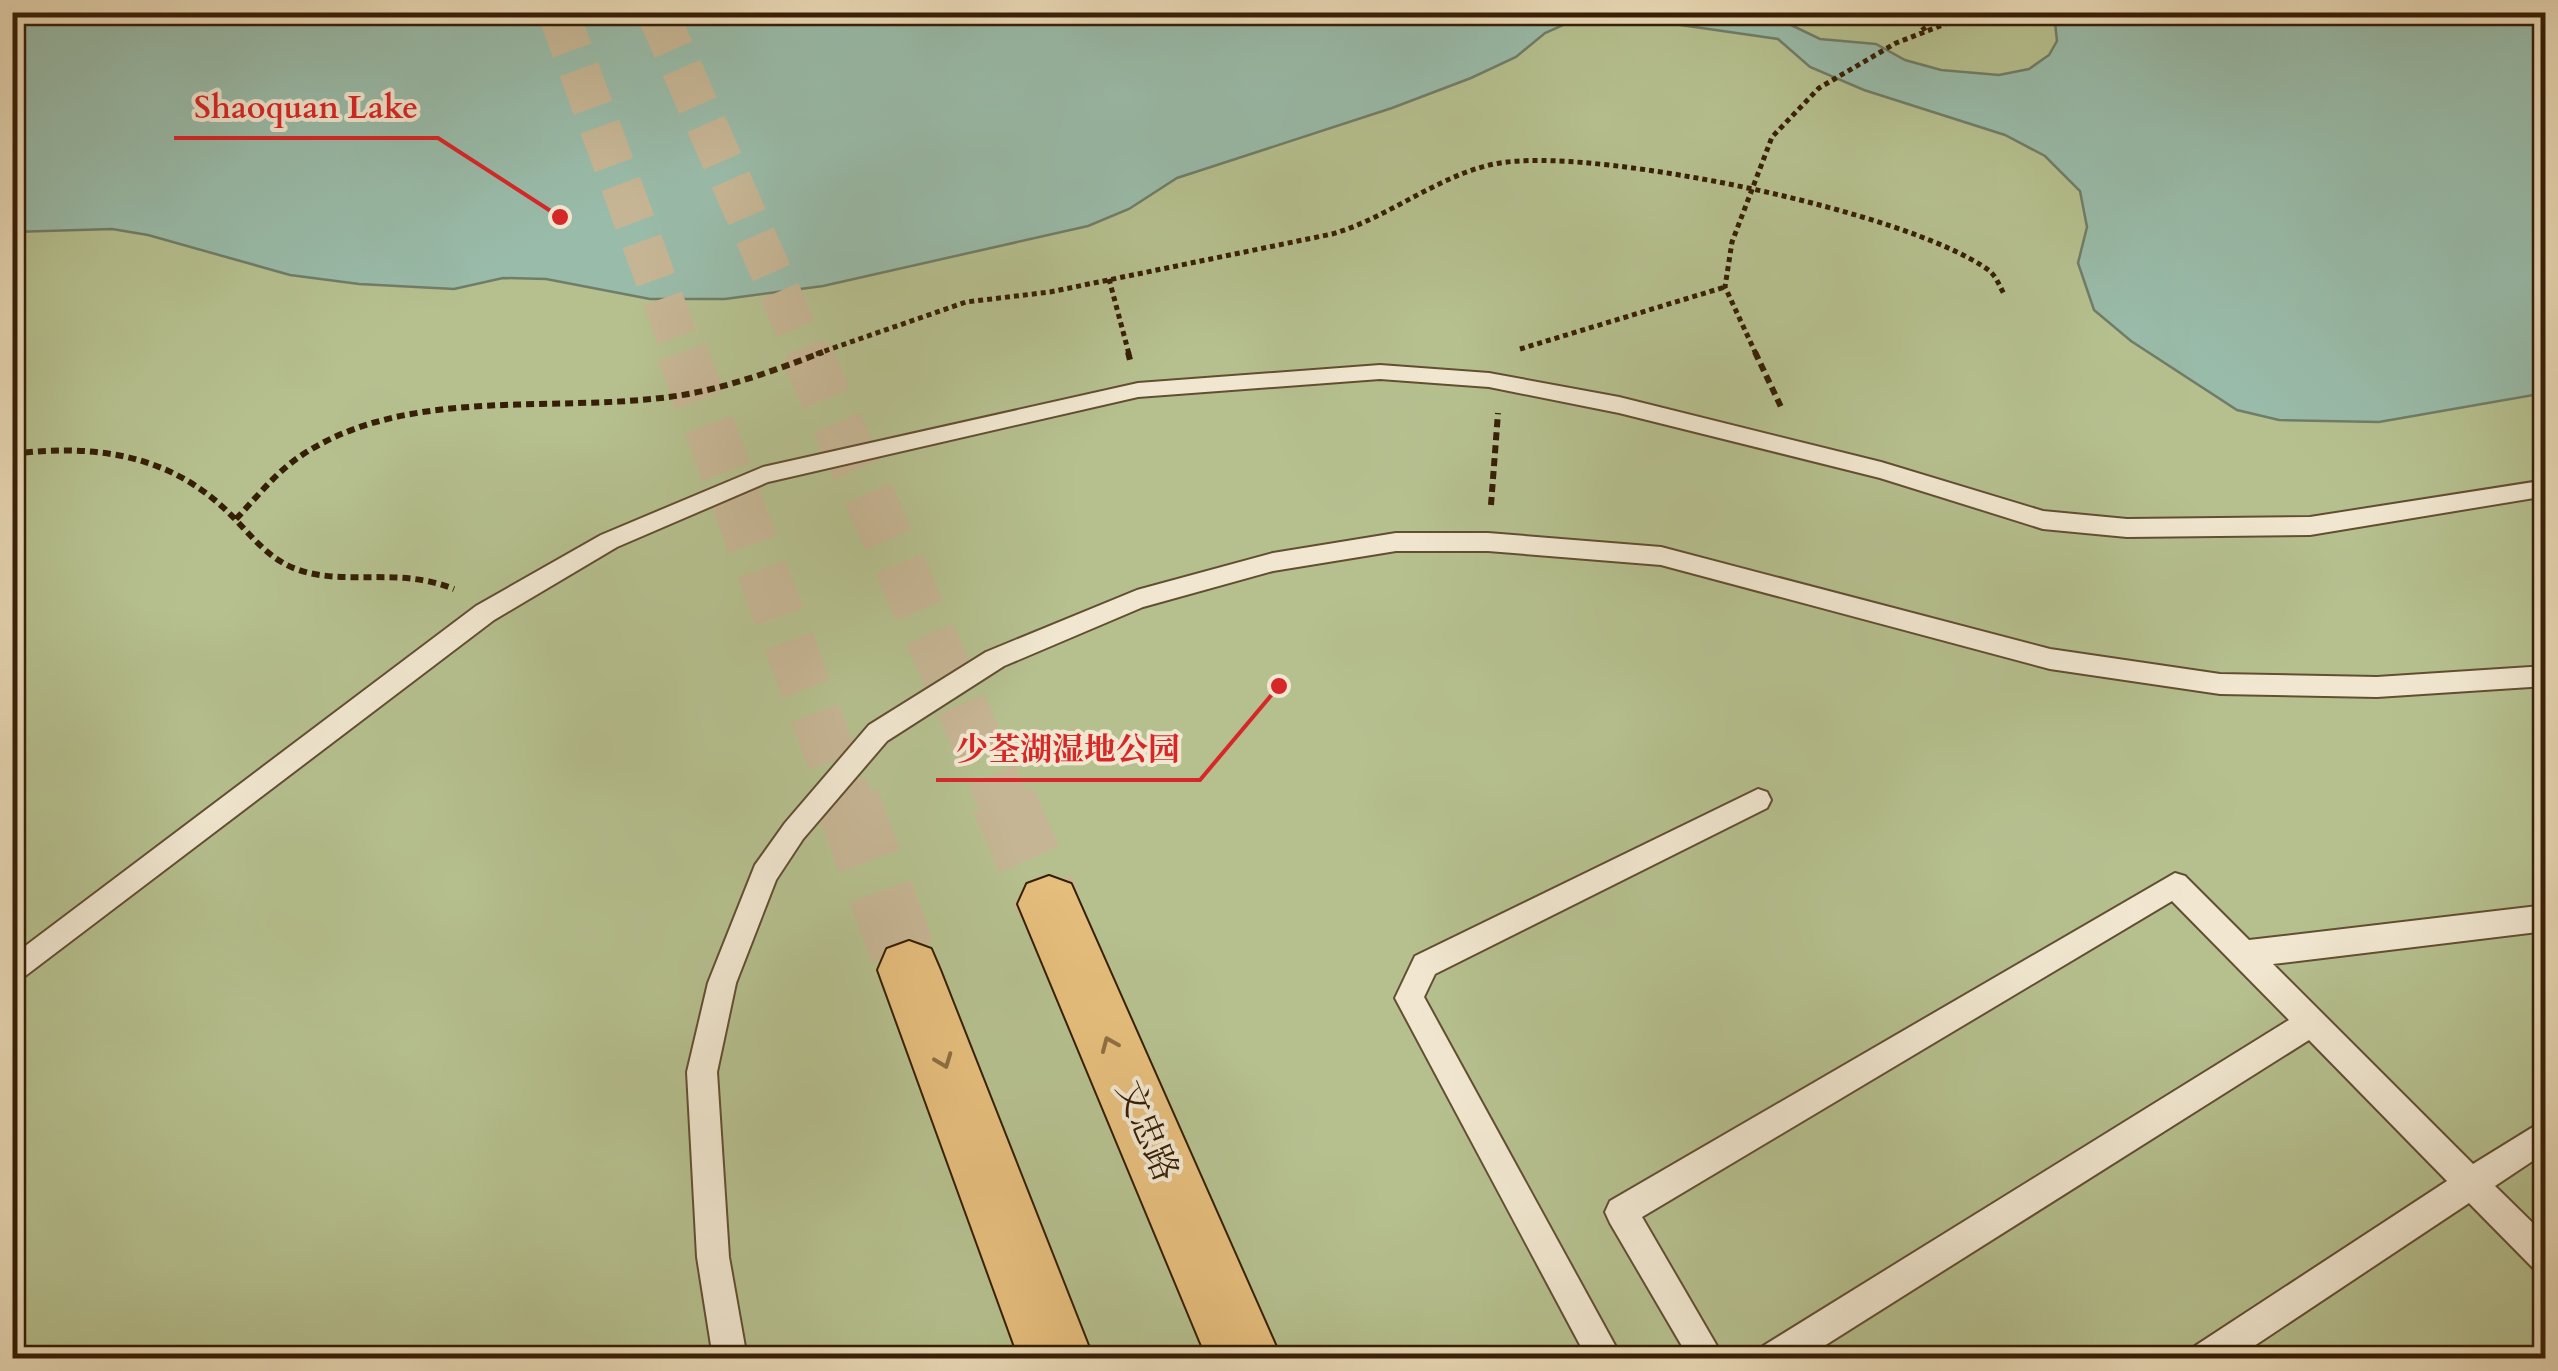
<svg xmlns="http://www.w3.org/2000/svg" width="2558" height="1371" viewBox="0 0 2558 1371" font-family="Cardo,'Noto Serif SC',serif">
<rect width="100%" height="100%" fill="#eadab7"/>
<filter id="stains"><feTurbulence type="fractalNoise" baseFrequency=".002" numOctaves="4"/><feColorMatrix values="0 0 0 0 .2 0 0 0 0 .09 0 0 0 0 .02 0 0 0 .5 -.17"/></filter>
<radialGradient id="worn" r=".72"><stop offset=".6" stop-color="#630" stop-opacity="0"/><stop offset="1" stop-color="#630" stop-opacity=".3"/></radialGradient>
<!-- green -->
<path fill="#b6c08f" stroke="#76704a" stroke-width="2.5" d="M13 13H2545V1358H13Z"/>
<!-- water -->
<path fill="#99bba9" stroke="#717d68" stroke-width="2.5" d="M1764 12 1820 39 1876 44 1905 60 1941 70 1999 75 2029 69 2049 55 2057 41 2054 13H2545V393L2379 422 2279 420 2237 410 2131 341 2094 310 2078 263 2087 227 2080 191 2045 156 2005 135 1864 90 1810 67 1778 39 1639 19 1572 21 1545 33 1516 57 1471 78 1392 108 1177 178 1129 209 1088 226 823 286 725 299H650L546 279 503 278 454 289 359 284 290 275 148 235 112 229 13 232V13Z"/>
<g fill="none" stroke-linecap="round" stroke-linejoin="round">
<!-- highway-tunnel-far2 -->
<path stroke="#c6b594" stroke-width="41" stroke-dasharray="41 20" stroke-linecap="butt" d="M558 12 683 354
M657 12 807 354"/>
<!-- highway-tunnel-far1 -->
<path stroke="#c6b594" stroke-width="51" stroke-dasharray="51 26" stroke-linecap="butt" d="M682 352 848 803
M806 352 1004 803"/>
<!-- highway-tunnel -->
<path stroke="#c6b594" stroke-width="65" stroke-dasharray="65 32" stroke-linecap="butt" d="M847 800 909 970
M1003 800 1049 904"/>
<defs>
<path id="lane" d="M1380 365 1489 373 1619 397 1881 462 2043 511 2127 519 2310 517 2546 480V496L2310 535 2127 537 2043 529 1880 478 1619 413 1489 387 1380 379 1138 397 768 482 617 547 494 620 12 986V956L476 606 601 535 763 467 1138 383Z
M1396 533H1488L1661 547 2050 649 2220 674 2377 677 2546 666V686L2377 697 2220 694 2050 669 1661 565 1488 551H1396L1273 571 1143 607 1004 666 887 741 803 839 776 880 736 983 717 1072 729 1257 747 1358H713L697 1257 687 1072 708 983 755 865 785 823 869 725 986 652 1137 590 1273 553Z
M1758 789 1767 792 1771 800 1767 808 1435 974 1424 997 1622 1358H1587L1395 998 1415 956Z
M2175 873 2185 876 2249 940 2546 905V931L2273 964 2473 1164 2546 1119V1152L2495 1186 2546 1236V1275L2535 1270 2469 1203 2236 1358H2190L2195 1346 2447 1181 2309 1040 1805 1358H1758L1763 1346 2289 1020 2172 901 1642 1217 1724 1358H1689L1610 1223 1605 1212 1610 1201Z"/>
<path id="highway" d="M1049 876 1071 884 1281 1358H1207L1018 904 1027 884Z
M909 941 931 949 940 970 1093 1358H1019L878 970 887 949Z"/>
</defs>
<!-- lane casing -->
<use href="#lane" stroke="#634e32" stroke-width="4"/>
<!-- highway casing -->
<use href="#highway" stroke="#361f06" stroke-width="4"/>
<!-- path-far1 -->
<path stroke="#361f06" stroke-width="5" stroke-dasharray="5 4" stroke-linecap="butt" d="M1912 12 1926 32
M1109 279 1129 354
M1520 349 1725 287
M816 354 966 302 1050 292 1332 234C1392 217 1445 169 1507 162 1608 150 1904 211 1987 269 1996 275 1999 285 2004 294
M1756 354 1725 287 1732 242 1772 137 1819 88 1896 43 1976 12"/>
<!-- path -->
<path stroke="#361f06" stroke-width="6" stroke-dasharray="8 5" stroke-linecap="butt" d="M1128 352 1130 360
M1755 352 1782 409
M12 454C91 444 166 453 226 510 248 531 266 558 296 569 346 587 396 566 454 589
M1491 505 1498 413
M236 519C257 497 276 472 302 455 407 386 551 413 669 397 722 390 773 371 823 352"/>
<!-- lane -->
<use href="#lane" fill="#f1e7d0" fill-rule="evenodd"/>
<!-- highway -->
<use href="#highway" fill="#e5bd7c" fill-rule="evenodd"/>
</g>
<!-- one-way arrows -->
<defs><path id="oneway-chevron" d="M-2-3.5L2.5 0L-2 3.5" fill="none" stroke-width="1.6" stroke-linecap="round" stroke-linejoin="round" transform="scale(2.5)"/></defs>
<g stroke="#8e6e41">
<use href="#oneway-chevron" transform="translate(1109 1044) rotate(-113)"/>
<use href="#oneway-chevron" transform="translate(944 1061) rotate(69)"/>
</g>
<g text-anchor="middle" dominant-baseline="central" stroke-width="8" stroke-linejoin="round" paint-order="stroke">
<!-- near-street labels -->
<g font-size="35" fill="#361f06" stroke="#f1e7d0">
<text transform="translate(1147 1131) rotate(67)">文忠路</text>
</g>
</g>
<!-- callouts -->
<path fill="none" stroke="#d62828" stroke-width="4" d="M560 217L438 138H174M1279 686L1200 780H936"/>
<g fill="#d62828" stroke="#f1e7d0" stroke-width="4">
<circle cx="560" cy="217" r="10"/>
<circle cx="1279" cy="686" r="10"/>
</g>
<g font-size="32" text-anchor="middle" font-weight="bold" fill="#d62828" stroke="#f1e7d0" stroke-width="8" stroke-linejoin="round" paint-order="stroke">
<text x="306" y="118">Shaoquan Lake</text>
<text x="1068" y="760">少荃湖湿地公园</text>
</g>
<!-- margin -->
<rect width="2558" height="1371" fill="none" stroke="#eadab7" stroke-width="50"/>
<rect x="15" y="15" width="2528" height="1341" fill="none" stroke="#361f06" stroke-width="5"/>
<rect x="25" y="25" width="2508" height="1321" fill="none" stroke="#361f06" stroke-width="2.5"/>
<rect width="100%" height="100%" filter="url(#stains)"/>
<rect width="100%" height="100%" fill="url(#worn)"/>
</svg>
